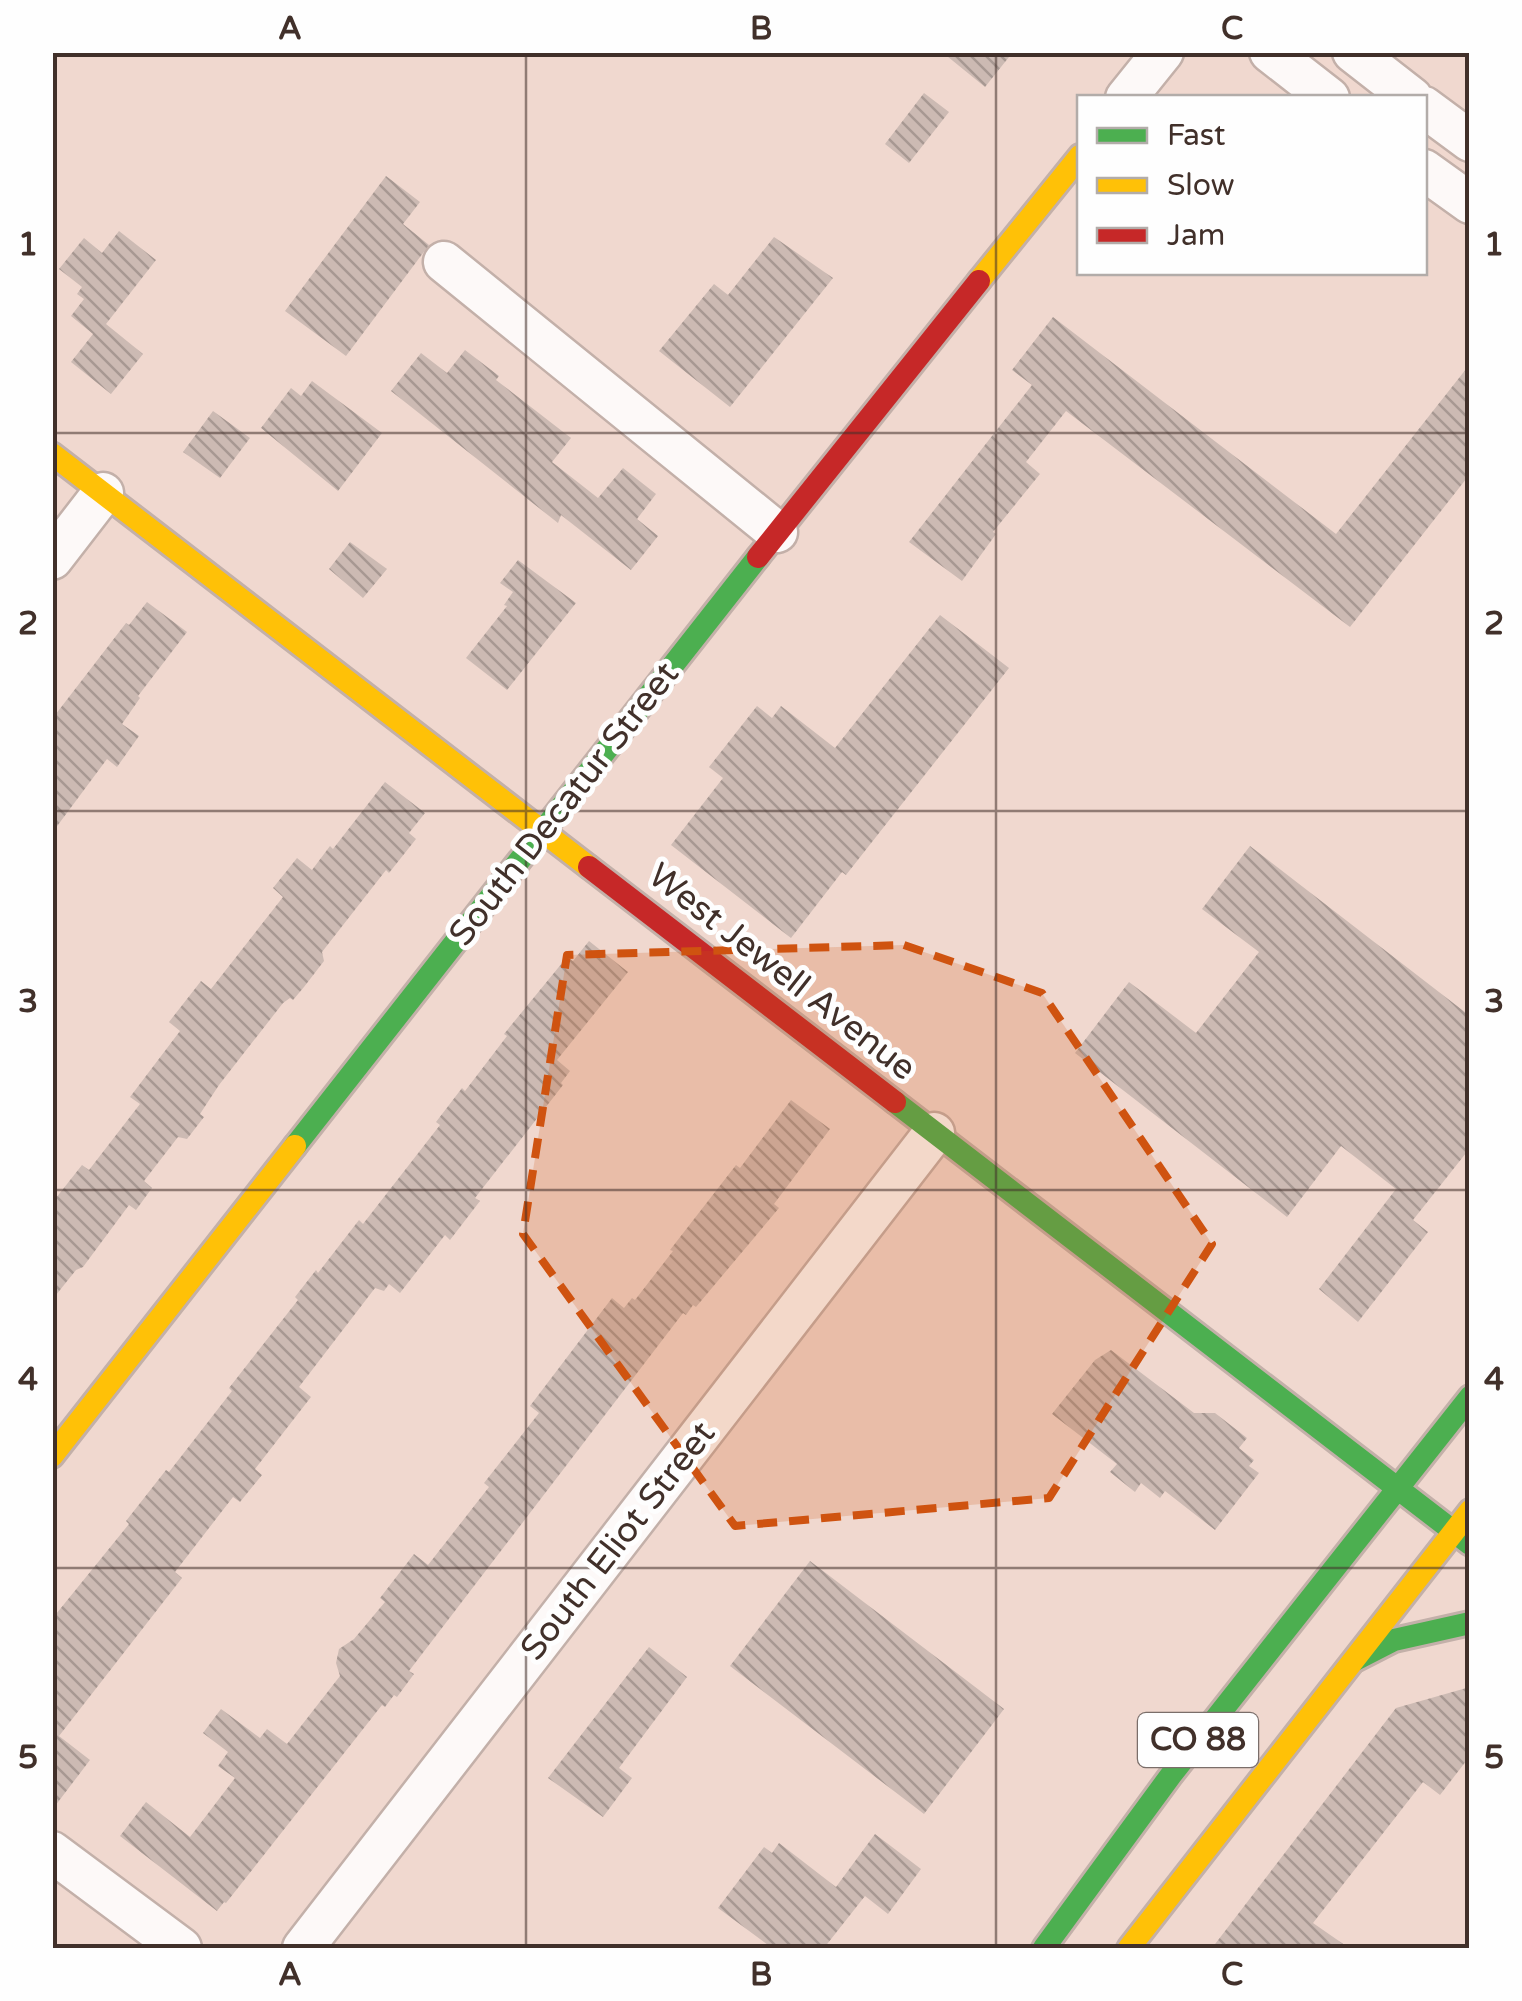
<svg xmlns="http://www.w3.org/2000/svg" width="1522" height="2001" viewBox="0 0 1522 2001" font-family="'Varela Round',sans-serif">
<defs>
<pattern id="building-back-hatch" width="6" height="6" patternUnits="userSpaceOnUse" patternTransform="scale(2.5)"><rect width="6" height="6" fill="#ccbab3"/><path d="M-1 5l2 2M0 0l6 6M5-1l2 2" fill="none" stroke="#a79892"/></pattern>
</defs>
<rect width="100%" height="100%" fill="#f0d8cf"/>
<!-- building -->
<path fill="url(#building-back-hatch)" d="M942 52H1013L985 87Z
M924 93 949 112 909 163 885 144Z
M386 176 420 202 403 224 429 245 346 356 285 311Z
M119 231 156 260 106 324 143 354 111 394 71 362 93 334 71 316 84 299 77 294 82 287 59 269 84 238 102 253Z
M774 237 833 278 730 407 659 351 714 284 728 295Z
M1053 317 1336 534 1470 364V474L1350 627 1066 411 1026 462 1040 474 993 532 996 534 962 581 909 542 1032 385 1012 370Z
M465 350 499 376 496 380 571 438 552 462 598 498 623 468 656 494 637 519 658 536 631 570 561 515 558 523 391 391 421 353 447 373Z
M312 381 382 433 338 491 261 428 291 388 301 396Z
M213 411 250 438 220 478 183 452Z
M350 542 387 569 363 598 329 569Z
M518 560 576 603 507 690 466 658 507 606 504 605 513 592 500 583Z
M147 602 187 632 138 696 140 698 122 724 139 736 117 767 107 759 52 833V719L126 623 129 625Z
M940 615 1009 668 846 875 842 872 791 938 671 845 723 778 709 767 757 706 772 718 781 706 835 748Z
M385 782 425 813 409 833 416 839 389 873 386 870 322 952 324 961 304 987 293 1000 290 998 283 1003 219 1085 200 1114 204 1117 187 1139 178 1137 144 1181 152 1188 136 1210 129 1205 83 1267 76 1270 52 1300V1203L82 1165 89 1170 140 1104 130 1097 180 1031 169 1022 201 981 211 989 283 897 273 888 297 858 312 870 330 846 333 849Z
M1250 846 1470 1016V1148L1413 1220 1428 1232 1358 1322 1319 1289 1396 1189 1341 1146 1287 1217 1075 1053 1129 982 1196 1033 1259 952 1202 909Z
M589 941 628 972 557 1060 570 1071 561 1083 563 1085 475 1198 480 1201 450 1240 445 1235 400 1293 389 1284 384 1291 375 1288 299 1387 311 1397 255 1469 262 1475 240 1502 233 1497 175 1572 182 1578 59 1736 90 1760 52 1810V1619L129 1524 126 1521 166 1470 169 1472 232 1391 229 1388 298 1300 295 1297 316 1270 318 1273 359 1220 363 1224 440 1125 436 1122 462 1088 465 1091 507 1036 504 1034 567 957 573 961Z
M791 1100 830 1129 774 1204 779 1208 696 1307 693 1305 686 1315 683 1313 409 1671 414 1674 397 1697 394 1695 385 1707 382 1705 226 1903 224 1902 217 1911 120 1836 146 1802 190 1837 235 1778 218 1766 228 1752 203 1733 221 1709 260 1738 267 1729 287 1744 340 1676 336 1663 339 1649 354 1639 385 1602 380 1598 414 1554 428 1565 489 1487 484 1483 539 1413 530 1406 612 1298 624 1308 632 1298 635 1300 673 1251 670 1250 736 1165 740 1168Z
M1111 1350 1194 1413H1215L1247 1438 1239 1448 1254 1460 1249 1466 1259 1473 1215 1530 1165 1491 1160 1498 1141 1483 1135 1492 1110 1472 1117 1464 1052 1414 1095 1360Z
M810 1561 1004 1709 924 1814 730 1666Z
M649 1647 687 1677 619 1768 632 1778 603 1817 548 1778Z
M1470 1687V1756L1440 1795 1423 1782 1313 1923 1349 1948H1212L1396 1708Z
M875 1834 921 1869 888 1914 865 1896 824 1948H772L718 1908 764 1847 772 1853 779 1843 836 1887Z"/>
<g fill="none" stroke-linecap="round" stroke-linejoin="round">
<defs>
<path id="street" d="M1270 52 1329 98
M1353 52 1412 98
M1126 98 1163 52
M1424 107 1470 141
M1424 170 1470 203
M444 262 777 532
M52 559 103 493
M52 1852 181 1948
M303 1948 934 1133"/>
<path id="fast" d="M895 1102 1470 1544
M295 1146 758 557
M1355 1660 1394 1640 1470 1623
M1044 1948 1171 1775 1470 1397"/>
<path id="slow" d="M979 281 1080 156
M52 454 589 867
M52 1456 295 1146
M1129 1948 1470 1511"/>
<path id="jam" d="M758 557 979 281
M589 867 895 1102"/>
</defs>
<!-- street casing -->
<use href="#street" stroke="#c3b0a9" stroke-width="45"/>
<!-- fast casing -->
<use href="#fast" stroke="#c3b0a9" stroke-width="28"/>
<!-- slow casing -->
<use href="#slow" stroke="#c3b0a9" stroke-width="28"/>
<!-- jam casing -->
<use href="#jam" stroke="#c3b0a9" stroke-width="28"/>
<!-- street -->
<use href="#street" stroke="#fdf9f8" stroke-width="40"/>
<!-- fast -->
<use href="#fast" stroke="#4caf50" stroke-width="22"/>
<!-- slow -->
<use href="#slow" stroke="#ffc107" stroke-width="22"/>
<!-- jam -->
<use href="#jam" stroke="#c62828" stroke-width="22"/>
</g>
<!-- marked area -->
<path fill="#cf5310" fill-opacity="0.2" stroke="#cf5310" stroke-width="8" stroke-dasharray="20 12" stroke-linejoin="round" d="M904 945 1042 993 1212 1244 1049 1498 735 1526 523 1234 567 955Z"/>
<!-- grid -->
<path fill="none" stroke="#41302a" stroke-width="2.5" stroke-opacity="0.55" d="M526 52V1948M996 52V1948M52 433H1470M52 811H1470M52 1190H1470M52 1568H1470"/>
<g text-anchor="middle" dominant-baseline="central" stroke-width="10" stroke-linejoin="round" paint-order="stroke">
<!-- shield labels -->
<rect fill="#fefefe" stroke="#7a6e6a" stroke-width="2.5" x="1138" y="1713" width="120" height="54" rx="8"/>
<g font-size="32" font-weight="bold" fill="#41302a">
<text x="1198" y="1740">CO 88</text>
</g>
<!-- street labels -->
<g font-size="35" fill="#41302a" stroke="#fefefe">
<text transform="translate(564 804) rotate(-52)">South Decatur Street</text>
<text transform="translate(782 972) rotate(38)">West Jewell Avenue</text>
<text transform="translate(618 1541) rotate(-52)">South Eliot Street</text>
</g>
</g>
<!-- border -->
<rect width="1522" height="2001" fill="none" stroke="#fefefe" stroke-width="110"/>
<!-- legend -->
<rect x="1077" y="95" width="350" height="180" fill="#fefefe" stroke="#b2aca9" stroke-width="2.5"/>
<rect x="1097" y="128" width="50" height="15" fill="#4caf50" stroke="#b2aca9" stroke-width="2.5"/>
<text x="1167" y="145" font-size="30" fill="#41302a">Fast</text>
<rect x="1097" y="178" width="50" height="15" fill="#ffc107" stroke="#b2aca9" stroke-width="2.5"/>
<text x="1167" y="195" font-size="30" fill="#41302a">Slow</text>
<rect x="1097" y="228" width="50" height="15" fill="#c62828" stroke="#b2aca9" stroke-width="2.5"/>
<text x="1167" y="245" font-size="30" fill="#41302a">Jam</text>
<rect x="55" y="55" width="1412" height="1891" fill="none" stroke="#41302a" stroke-width="4"/>
<g font-size="32" text-anchor="middle" font-weight="bold" fill="#41302a">
<text x="290" y="39">A</text>
<text x="761" y="39">B</text>
<text x="1232" y="39">C</text>
<text x="28" y="255">1</text>
<text x="1494" y="255">1</text>
<text x="28" y="634">2</text>
<text x="1494" y="634">2</text>
<text x="28" y="1012">3</text>
<text x="1494" y="1012">3</text>
<text x="28" y="1390">4</text>
<text x="1494" y="1390">4</text>
<text x="28" y="1768">5</text>
<text x="1494" y="1768">5</text>
<text x="290" y="1985">A</text>
<text x="761" y="1985">B</text>
<text x="1232" y="1985">C</text>
</g>
</svg>
